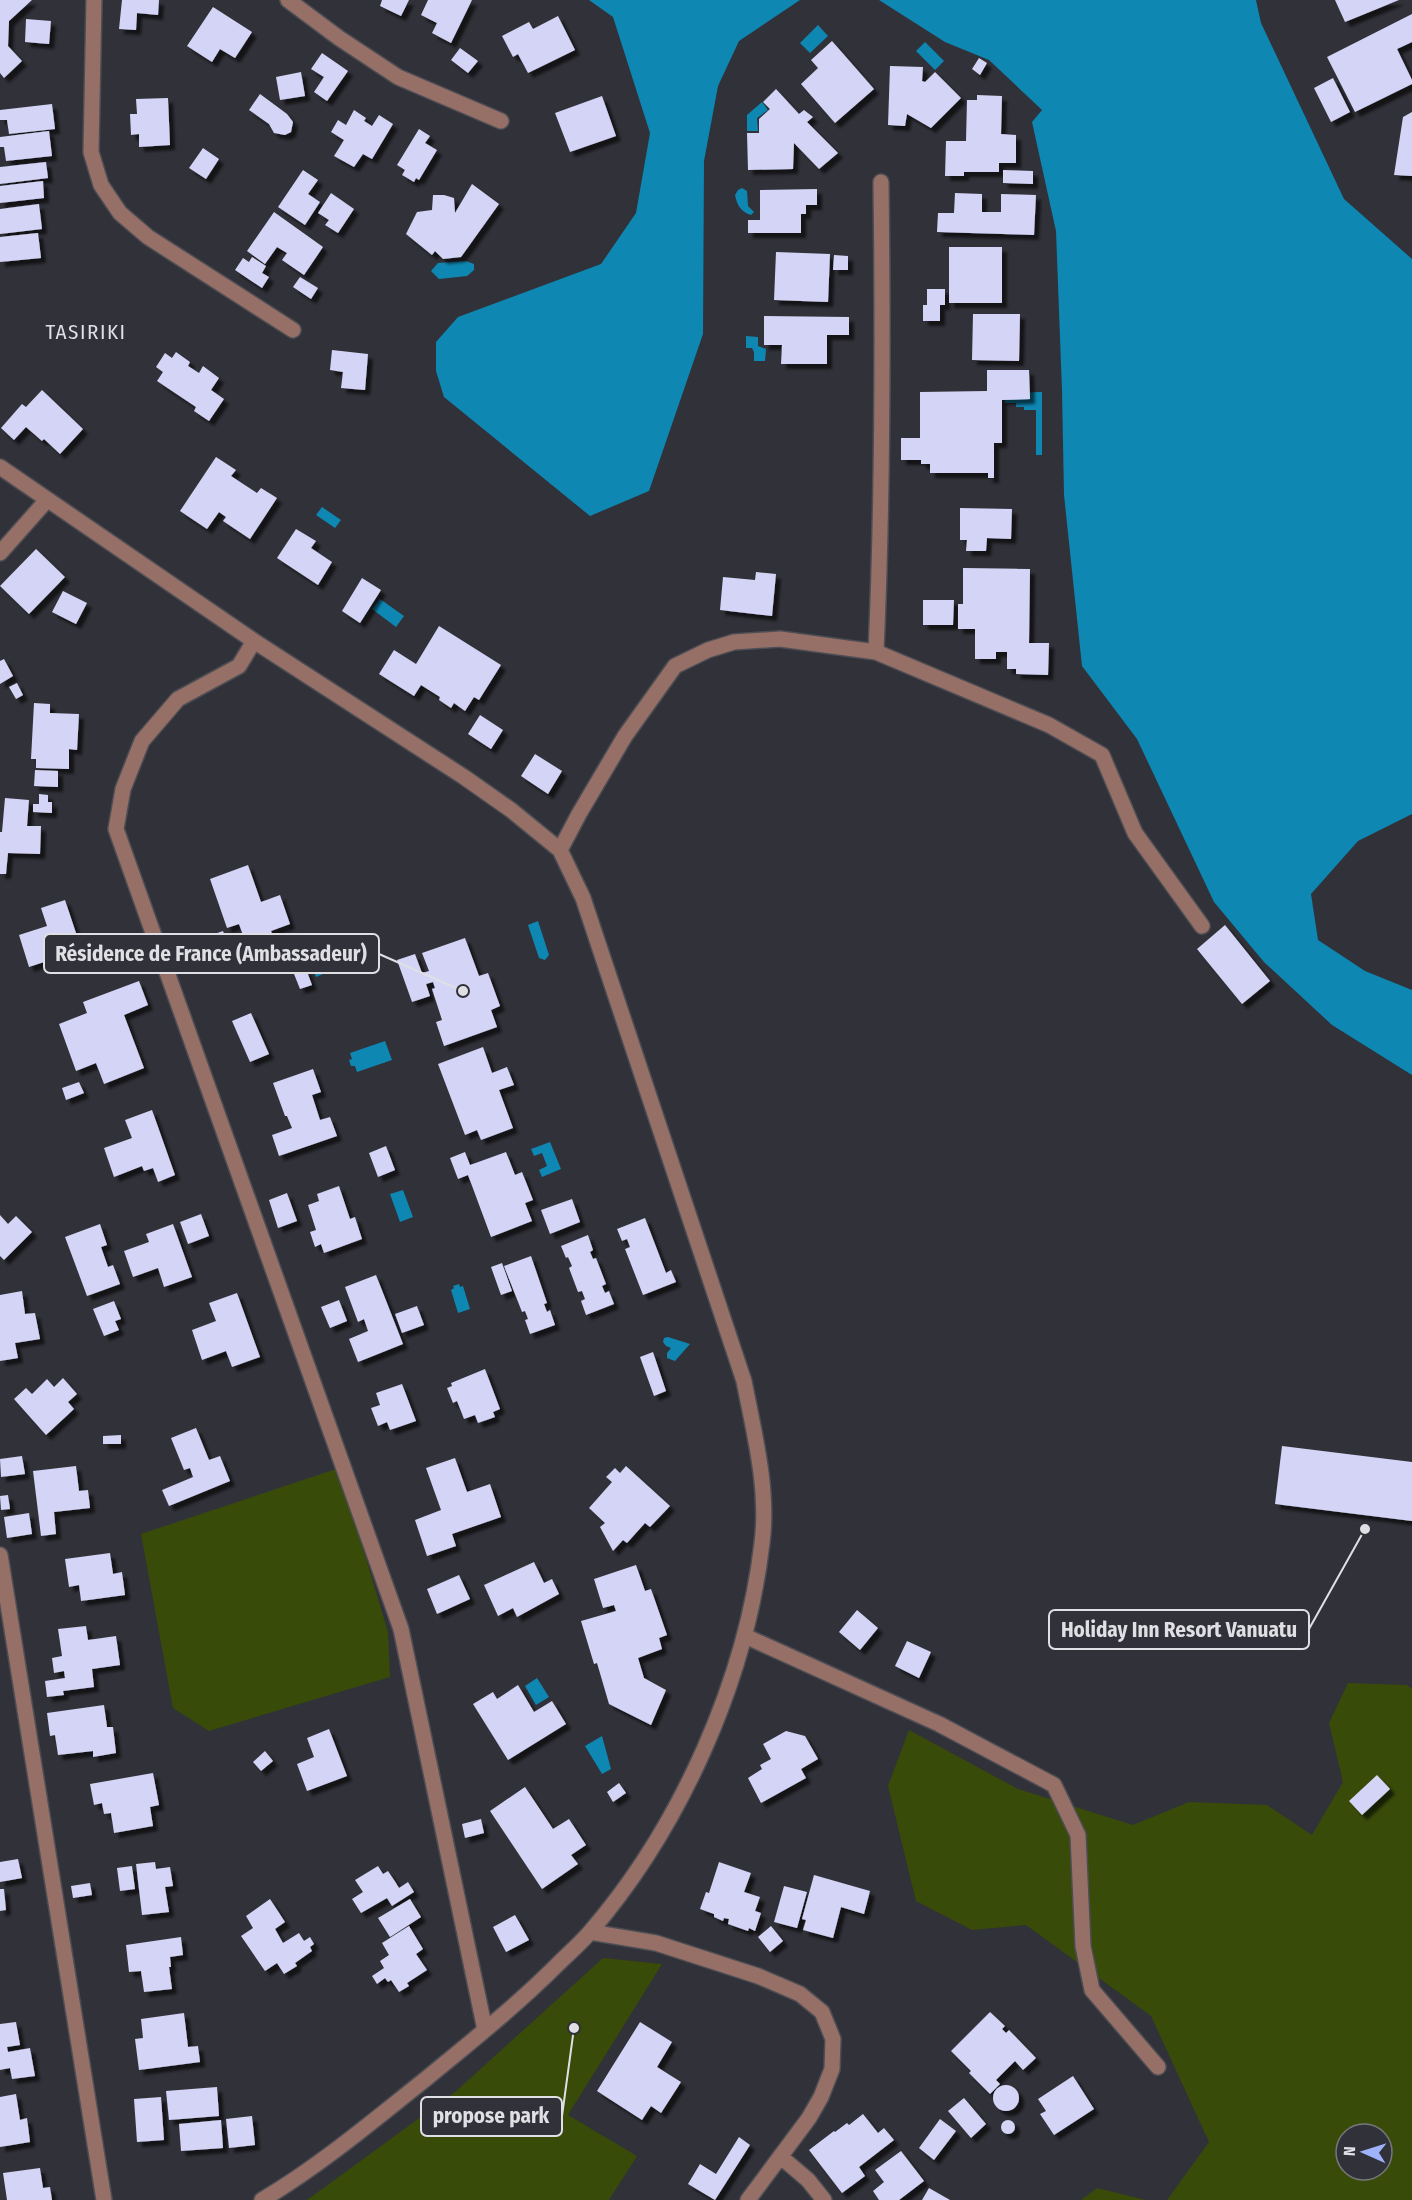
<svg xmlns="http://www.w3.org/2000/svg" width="1412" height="2200" viewBox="0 0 1412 2200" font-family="'Fira Sans Condensed',sans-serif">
<defs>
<filter id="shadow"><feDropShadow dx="5" dy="5" stdDeviation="1.5" flood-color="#0009"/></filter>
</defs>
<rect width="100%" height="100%" fill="#313139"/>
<!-- green -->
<path fill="#384b09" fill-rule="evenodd" d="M339 1468 388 1632 390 1677 209 1731 173 1708 141 1534Z
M1348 1683 1407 1685 1412 1689V2200H1167L1209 2142 1151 2016 1026 1925 972 1930 916 1901 888 1786 909 1730 1018 1789 1133 1825 1189 1802 1267 1805 1312 1835 1343 1782 1329 1723ZM1346 2134H1382V2170H1346Z
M603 1958 662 1964 568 2115 637 2156 609 2200H307L455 2092Z
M1097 2188 1146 2200H1081Z"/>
<!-- water -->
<path fill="#0e87b2" d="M589 0H800L739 41 718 86 704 161 703 334 649 491 590 516 444 397 436 371V342L458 317 601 264 636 213 650 133 613 17Z
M879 0H1256L1261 23 1344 199 1412 259V814L1358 841 1311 894 1318 940 1365 971 1412 990V1075L1332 1025 1264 962 1214 902 1137 739 1082 666 1064 495 1062 391 1056 231 1032 122 1042 110 989 60 945 42Z
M818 25 828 36 810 53 800 43Z
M925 42 944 61 935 70 916 51Z
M762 102 768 110 757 118 758 131H747V115Z
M742 188 747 191 748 206 754 212 751 215C741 212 737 205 735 195L738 190Z
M466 261 474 264V270L467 276 439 279 431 271 438 263Z
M746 336 758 337V346L766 349 765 361H754V352L752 348H746Z
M1042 392V455H1036V410H1024V407H1016V403H1005L1004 393Z
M322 507 341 520 335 528 316 515Z
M380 599 404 616 396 627 372 609Z
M538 921 549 955 545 960 539 958 528 925Z
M336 951 342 966 316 977 310 962Z
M385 1041 392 1060 357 1072 355 1066H351L349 1060 352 1059 350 1053Z
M550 1142 561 1169 542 1177 539 1170 547 1166 542 1153 534 1156 531 1149Z
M403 1190 413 1217 400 1222 390 1194Z
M459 1284 460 1287 463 1286 470 1309 458 1313 451 1290 454 1288 453 1286Z
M668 1337 690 1344 675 1361 667 1358V1353L671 1348 666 1346 663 1342 664 1338Z
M537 1678 549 1697 536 1705 525 1686Z
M602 1736 611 1769 602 1774 585 1746Z"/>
<!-- building -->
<path fill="#d4d5f6" filter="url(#shadow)" d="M0 0H32L9 21 8 46 22 61 4 78 0 73Z
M122 0H159L158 15 137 13 136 30 119 29Z
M382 0H409L401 16 380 6Z
M428 0H472L451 43 432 33 437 23 421 15Z
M1335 0H1399L1345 22Z
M213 7 252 32 235 58 220 49 212 62 187 46Z
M1412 14V42L1397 49 1412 80V84L1355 112 1327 57Z
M558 16 575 50 528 73 518 54 513 57 502 36 529 22 533 29Z
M26 19 51 21 49 44 25 42Z
M832 41 874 89 835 123 801 84 818 68 811 60Z
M460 48 478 61 468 73 451 60Z
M322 53 348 71 327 101 314 92 324 77 311 69Z
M979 58 987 63 980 75 972 69Z
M890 66 923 67 922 81 925 82 935 72 961 98 931 128 907 114 905 126 888 125Z
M301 72 305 96 280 100 276 77Z
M1333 78 1350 112 1331 122 1314 88Z
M776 89 799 114 804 110 813 117 807 122 838 153 819 169 794 143 793 169 748 170 747 133H759V119L770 109 763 102Z
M260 94 287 114 293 122 291 132 285 135 274 133 269 124 249 110Z
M977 95 1002 96 1001 134 1016 135V163H999V172H964V176H945L946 141H966L967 100H977Z
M602 96 616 136 570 152 555 113Z
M168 98 170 145 139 147V134L131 135 130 114H137L136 99Z
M52 104 55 129 9 134 7 120H0V110Z
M354 110 366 118 364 121 372 126 379 115 393 124 372 159 363 154 354 167 334 156 344 140 331 132 338 120 346 125Z
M1412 112V176L1394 175 1403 117Z
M419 129 430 136 425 143 437 150 419 180 416 178 414 182 402 175 405 170 397 165Z
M49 131 52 156 6 161 4 147H0V137Z
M203 148 219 159 206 179 189 168Z
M46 162 48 178 0 184V167Z
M303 170 318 180 308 194 320 202 305 225 278 207Z
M1003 170 1033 171V184L1003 183Z
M43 181 44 198 0 203V186Z
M472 184 499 204 461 257 443 259 435 251 432 255 406 234 417 212 432 210 433 195H444L454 198 455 213Z
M817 189V205H806V214H801V233H748V220H760V190Z
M331 193 354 209 338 233 325 225 329 220 318 213Z
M955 193 982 194V212H1001V194L1036 195 1034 235 937 232 938 213H954Z
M39 204 42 229 0 234V209Z
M274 212 323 247 304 275 282 260 287 253 277 247 265 264 247 251Z
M38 233 41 258 0 262V237Z
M949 247H1002V303H949Z
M776 252 830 254 828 302 774 300Z
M834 255 848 256V270H833Z
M252 257 266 266 262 273 269 277 262 288 235 270 243 258 249 262Z
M300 277 318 288 311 299 293 287Z
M927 289H945V305H940V321H923V305H927Z
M973 314H1020L1019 361 972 360Z
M764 316 849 317V335H827V364H781L782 345H764Z
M332 350 368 354 365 390 341 388 343 372 330 370Z
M176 352 190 362 188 366 199 373 203 366 219 378 211 390 224 399 209 421 194 411 196 407 157 381 163 372 156 367 165 353 172 358Z
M987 370H1029L1030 399 1002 400V443H994V478H988V473H930V464H921V460H901V438H920V392L987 391Z
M42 390 83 429 60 454 44 439 42 441 26 427 14 440 1 428 22 404 26 407Z
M216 457 236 470 231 476 257 493 261 488 277 498 250 539 223 521 226 517 219 512 207 529 180 511Z
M960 508 1012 509 1011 539 987 538 986 551H966L967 540H960Z
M296 529 316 541 311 548 332 562 318 585 277 558Z
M36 549 65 577 29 614 0 586Z
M963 568 1030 569 1029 643H1049L1048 675 1016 674V669H1007V652H996V659H975V629H958V604H963Z
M756 572 776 574 772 616 720 610 723 577 755 580Z
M362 578 381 590 360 623 342 611Z
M63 591 87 603 76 624 52 612Z
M923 600H954L953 625H923Z
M439 626 501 665 479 700 474 697 465 711 454 703 451 708 439 700 440 697 421 685 414 696 379 674 394 650 416 664Z
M4 659 13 676 0 684V661Z
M17 683 23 695 16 699 9 687Z
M34 703 50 704V713L79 714 77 750 69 749V769L36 768V759H31Z
M480 715 503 730 491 749 468 734Z
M535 754 562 771 548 794 521 776Z
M35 770 58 771V787L34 786Z
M39 794 48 795V802H52V813L33 812V804H39Z
M5 798 29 800 27 826H41L40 854 8 853 6 874H0V832H2Z
M248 865 261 902 280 895 290 924 271 931 277 946 250 955 239 924 227 928 210 879Z
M65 900 84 957 55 967 53 959 29 967 19 935 47 926 41 908Z
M1225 925 1270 981 1242 1004 1197 949Z
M223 931 226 939 235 935 241 953 231 956 229 952 193 964 186 944Z
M465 938 479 976 488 973 500 1006 491 1010 497 1027 444 1046 436 1022 442 1020 432 989 435 988 433 982 426 984 430 996 412 1002 397 960 415 954 422 973 429 971 422 953Z
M306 969 312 985 300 989 294 974Z
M139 981 148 1005 124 1015 144 1068 104 1084 96 1063 76 1071 59 1024 87 1013 83 1002Z
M251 1013 269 1054 250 1062 232 1021Z
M483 1047 492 1073 507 1067 514 1085 499 1090 513 1128 481 1140 477 1130 465 1135 438 1064Z
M313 1069 321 1092 312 1095 320 1120 330 1117 337 1136 279 1156 272 1135 292 1128 287 1116H285L273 1083Z
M79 1082 84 1093 66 1100 62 1088Z
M152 1110 175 1175 158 1182 153 1168 144 1171 142 1166 114 1177 104 1148 132 1138 125 1120Z
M386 1146 395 1170 378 1177 369 1153Z
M465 1152 470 1165 506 1152 515 1175 522 1172 533 1200 525 1203 532 1221 491 1237 468 1175 458 1179 450 1158Z
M339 1186 350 1219 355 1217 362 1239 324 1253 321 1244 315 1247 310 1232 316 1230 308 1205 319 1201 317 1194Z
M287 1193 297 1221 278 1228 269 1200Z
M572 1199 580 1222 550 1234 541 1210Z
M201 1214 209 1236 188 1244 180 1222Z
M0 1215 8 1224 16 1216 32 1232 4 1260 0 1256Z
M645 1218 666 1273 671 1270 676 1282 643 1295 625 1249 630 1247 627 1239 622 1241 617 1229Z
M100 1224 107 1245 101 1247 108 1267 113 1265 120 1284 87 1296 65 1237Z
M173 1224 192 1277 164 1287 158 1268 133 1277 124 1251 149 1242 146 1234Z
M588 1235 593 1250 590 1252 593 1259 596 1258 606 1284 602 1286 605 1293 609 1291 614 1304 586 1315 581 1301 585 1299 582 1291 578 1292 569 1268 572 1266 568 1257 566 1258 561 1246Z
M531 1256 547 1303 544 1304 547 1312 550 1310 555 1325 530 1334 525 1320 528 1319 525 1311 522 1312 504 1266Z
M502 1263 512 1291 501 1295 491 1267Z
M376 1275 403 1344 358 1362 349 1339 368 1331 364 1319 358 1322 345 1287Z
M22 1291 25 1314 35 1313 40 1339 15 1343 18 1358 0 1361V1295Z
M237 1293 260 1357 232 1367 226 1351 202 1360 192 1330 216 1321 209 1303Z
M339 1300 347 1321 330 1328 321 1307Z
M114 1301 121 1319 115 1321 119 1330 104 1336 93 1309Z
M417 1306 424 1325 402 1333 395 1314Z
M653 1352 666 1391 654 1396 640 1357Z
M485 1369 500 1409 493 1412 495 1417 478 1423 475 1415 464 1419 457 1401 453 1403 447 1388 452 1386 451 1383Z
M63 1378 77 1394 68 1402 74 1409 46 1435 14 1399 26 1388 32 1394 47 1379 54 1387Z
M402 1384 416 1421 390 1430 387 1422 378 1426 371 1408 380 1405 376 1393Z
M196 1428 209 1460 220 1456 230 1481 169 1506 162 1490 193 1477 190 1468 184 1470 171 1438Z
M121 1435V1444H103V1436Z
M1282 1446 1412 1462V1521L1275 1504Z
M22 1456 25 1474 1 1477 0 1459Z
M455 1458 467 1492 490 1484 501 1517 452 1534 456 1546 427 1556 415 1520 441 1510 426 1468Z
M76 1466 79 1491 88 1490 90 1508 54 1512 56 1534 41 1536 33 1471Z
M626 1466 670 1506 650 1527 645 1523 627 1543 623 1540 613 1551 600 1527 605 1523 589 1508 612 1482 606 1477 615 1468 620 1473Z
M8 1495 10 1509 1 1510 0 1496Z
M29 1513 32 1534 7 1538 4 1517Z
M110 1553 113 1574 122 1572 125 1595 81 1601 79 1585 69 1587 65 1559Z
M534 1562 544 1583 552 1579 559 1594 517 1617 513 1608 498 1616 484 1585Z
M636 1565 645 1591 651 1589 667 1635 659 1638 662 1649 638 1658 644 1678 666 1690 651 1725 609 1704 597 1663 594 1664 581 1621 616 1611 614 1605 603 1608 594 1579Z
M459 1575 470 1599 437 1614 427 1589Z
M857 1610 878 1628 860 1650 839 1632Z
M86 1626 88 1640 116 1636 120 1665 92 1669 94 1687 63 1691 64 1695 47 1697 45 1681 65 1678 64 1671 54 1673 52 1658 62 1656 58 1629Z
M907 1641 931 1652 919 1678 895 1666Z
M518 1685 534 1712 552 1701 566 1724 508 1760 473 1704 493 1692 497 1699Z
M104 1705 107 1727H113L116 1753 93 1757V1751L58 1755 55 1735 50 1736 47 1713Z
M329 1729 347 1776 307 1791 297 1764 314 1757 307 1738Z
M786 1731 805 1736 818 1759 801 1769 806 1778 761 1803 748 1778 762 1769 760 1765 771 1759 763 1744Z
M265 1751 273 1761 261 1771 253 1762Z
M153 1773 159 1805 150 1807 153 1826 114 1833 111 1813 104 1814 102 1803 94 1805 90 1784Z
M1377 1775 1390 1789 1362 1815 1349 1801Z
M619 1783 626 1793 613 1802 607 1792Z
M525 1787 553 1829 569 1819 586 1845 571 1855 578 1864 542 1889 490 1811Z
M481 1819 484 1833 465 1838 462 1824Z
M18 1859 22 1878 0 1882V1862Z
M155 1862 156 1869 170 1867 173 1886 165 1887 169 1912 142 1915 136 1864Z
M719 1862 751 1873 744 1892 760 1897 755 1911 761 1913 755 1931 749 1928 748 1931 728 1924 729 1919 724 1918 723 1921 714 1917V1914L700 1909 706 1892 709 1893Z
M132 1866 135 1889 120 1891 117 1868Z
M378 1866 383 1874 388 1871 396 1883 390 1887 396 1883 399 1888 408 1882 414 1892 392 1906 387 1898 361 1913 352 1899 363 1892 355 1880Z
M814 1875 870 1891 864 1914 841 1907 833 1938 803 1930 806 1920 802 1919Z
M90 1883 92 1895 73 1898 71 1886Z
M784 1886 807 1892 797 1928 774 1922Z
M0 1889H4L6 1910 0 1911Z
M270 1899 285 1922 275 1929 283 1943 299 1933 304 1941 310 1937 314 1944 310 1947 312 1951 295 1963 297 1966 284 1974 277 1963 265 1971 241 1936 253 1928 246 1916Z
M410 1899 421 1917 390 1937 378 1918Z
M515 1915 529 1940 506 1952 493 1927Z
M409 1926 423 1949 416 1954 427 1970 407 1983 409 1986 399 1992 391 1980 388 1982 385 1978 377 1984 372 1976 384 1968 380 1961 389 1955 382 1943Z
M771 1926 783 1941 770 1952 758 1937Z
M181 1937 183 1955 170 1957 171 1967H169L172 1989 144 1992 141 1971 129 1972 126 1945Z
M990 2012 1005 2026 1002 2029 1006 2033 1009 2030 1036 2058 1023 2070 1015 2061 996 2080 1000 2084 990 2094 969 2073 971 2071 951 2051Z
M184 2013 188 2047 198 2046 200 2062 139 2070 135 2039 143 2038 141 2019Z
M16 2022 20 2045 7 2047 8 2052 30 2048 35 2076 12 2079 10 2068 0 2070V2024Z
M640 2022 672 2042 657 2067 681 2082 661 2113 651 2106 642 2120 597 2091Z
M1073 2076 1094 2109 1054 2135 1040 2114 1046 2111 1038 2099Z
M993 2098a13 13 0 1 1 26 0a13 13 0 1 1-26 0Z
M217 2087 219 2116 169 2120 166 2091Z
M16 2094 20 2120 27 2118 30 2142 0 2147V2097Z
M161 2097 164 2140 137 2142 134 2099Z
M964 2098 986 2124 971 2138 948 2111Z
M863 2114 878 2133 884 2128 894 2140 859 2167 865 2176 842 2193 809 2150 834 2131 835 2132 847 2123 849 2125Z
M252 2116 255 2145 229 2148 226 2119Z
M940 2119 956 2131 934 2160 919 2148Z
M1001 2127a7 7 0 1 1 14 0a7 7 0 1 1-14 0Z
M221 2120 223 2148 181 2151 179 2124Z
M739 2137 750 2145 715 2200 688 2184 700 2164 716 2174Z
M901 2151 924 2181 899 2200H879L873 2191 884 2182 875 2170Z
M40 2168 43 2188 50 2187 52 2200H7L3 2173Z
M929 2188 950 2200H922Z"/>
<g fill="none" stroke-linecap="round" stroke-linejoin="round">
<defs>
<path id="minor" d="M94 0 91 152 101 185 120 213 148 237 293 330
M288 0 339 38 398 77 501 121
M0 467 254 641 464 777 511 810 560 850 583 898 744 1381C754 1433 769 1489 762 1543 746 1680 681 1826 591 1931 581 1943 569 1953 558 1964 517 2005 472 2041 427 2078 374 2120 321 2165 262 2200
M0 553 47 500
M254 641 239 666 178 699 142 741 123 789 116 829 401 1629 485 2030
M876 652C883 496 883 339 881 182
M560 850 579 814 625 736 675 666 708 650 734 642 780 639 876 652 1049 725 1102 755 1135 833 1202 926
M0 1555 104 2200
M745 1636 939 1724 1054 1785 1078 1835 1083 1946 1092 1990 1158 2067
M590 1932 656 1943 758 1976 800 1994 822 2012 833 2039 832 2069 821 2097 809 2118 748 2200
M781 2157 808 2180 824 2200"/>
</defs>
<!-- minor casing -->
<use href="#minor" stroke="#4d4d54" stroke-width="18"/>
<!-- minor -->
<use href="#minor" stroke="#966f67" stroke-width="15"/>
</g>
<g text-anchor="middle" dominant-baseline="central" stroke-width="6" stroke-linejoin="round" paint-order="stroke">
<!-- neighbourhood labels -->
<g font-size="21" letter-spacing="1.5" fill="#dfdfe4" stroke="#313139">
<text x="86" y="332">TASIRIKI</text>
</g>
</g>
<!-- callouts -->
<path fill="none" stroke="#dfdfe4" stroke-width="2" d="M463 991L379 954M1365 1529L1309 1629M574 2028L562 2116"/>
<g fill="#dfdfe4" stroke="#313139" stroke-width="2">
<circle cx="463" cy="991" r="6"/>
<circle cx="1365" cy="1529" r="6"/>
<circle cx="574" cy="2028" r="6"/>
</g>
<g fill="#313139" stroke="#dfdfe4" stroke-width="2">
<rect x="44" y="934" width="335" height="39" rx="6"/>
<rect x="1049" y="1610" width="260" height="39" rx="6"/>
<rect x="421" y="2097" width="141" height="39" rx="6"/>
</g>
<g font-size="21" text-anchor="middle" font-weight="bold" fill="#dfdfe4">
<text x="211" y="961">Résidence de France (Ambassadeur)</text>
<text x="1179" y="1637">Holiday Inn Resort Vanuatu</text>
<text x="491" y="2123">propose park</text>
</g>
<!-- north arrow -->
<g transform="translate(1364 2152) rotate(273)"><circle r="28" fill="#313139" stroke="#77777d" stroke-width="1.5"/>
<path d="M0-4.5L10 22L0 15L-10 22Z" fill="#9fb3fd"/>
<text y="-9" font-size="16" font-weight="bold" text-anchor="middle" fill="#dfdfe4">N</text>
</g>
</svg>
